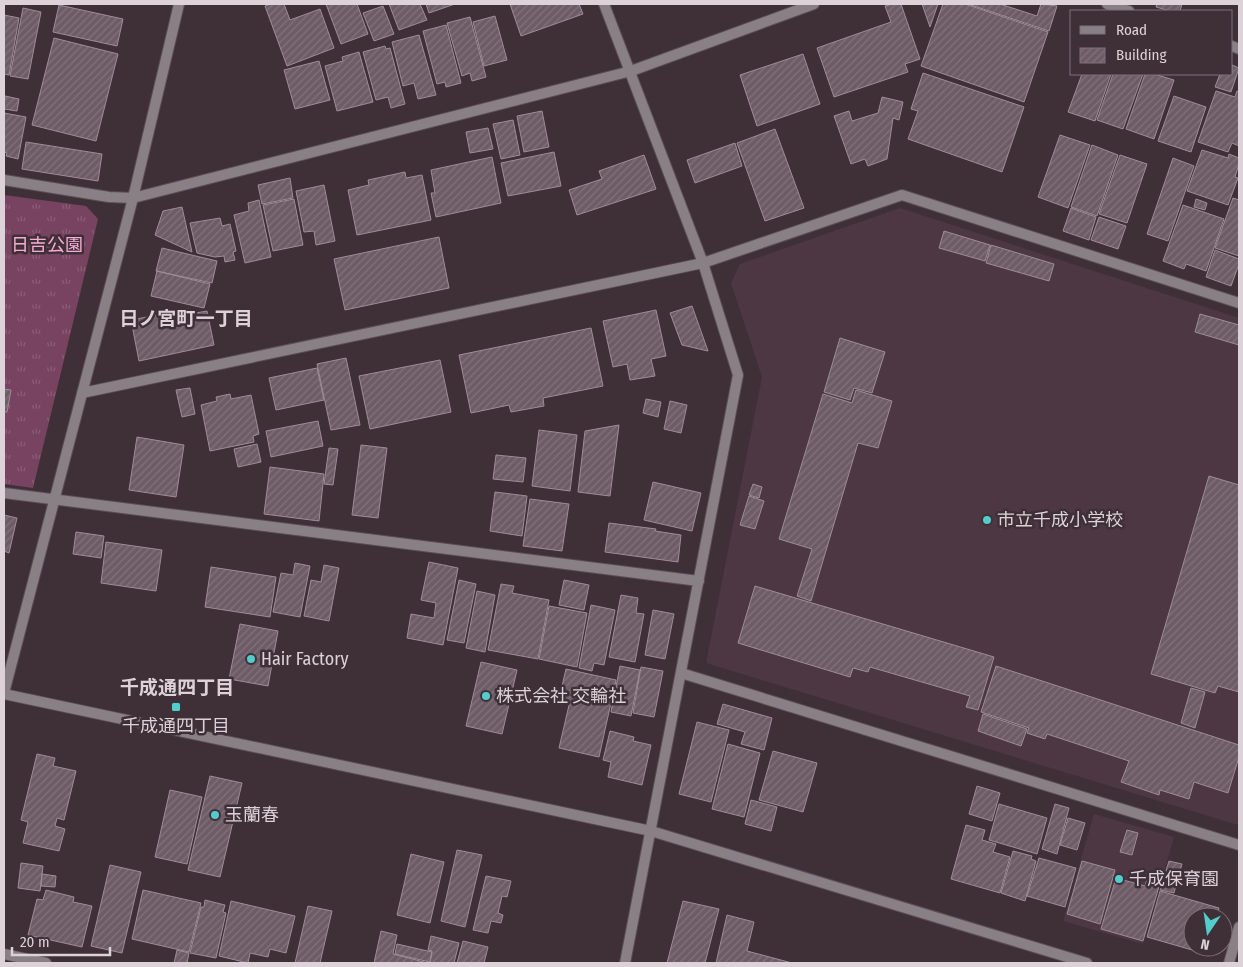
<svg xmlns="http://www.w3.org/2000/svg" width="1243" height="967" viewBox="0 0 1243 967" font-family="'Fira Sans Condensed','Noto Sans JP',sans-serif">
<defs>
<pattern id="grass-tufts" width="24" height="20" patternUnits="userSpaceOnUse" patternTransform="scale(1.25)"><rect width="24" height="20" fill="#774361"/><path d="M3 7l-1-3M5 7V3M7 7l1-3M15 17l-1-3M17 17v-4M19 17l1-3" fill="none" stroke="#8a5d77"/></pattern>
<pattern id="building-hatch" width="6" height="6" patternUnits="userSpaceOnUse" patternTransform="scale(1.25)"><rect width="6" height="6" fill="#6d5c65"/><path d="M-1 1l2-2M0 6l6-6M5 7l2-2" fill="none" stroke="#81727a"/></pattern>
</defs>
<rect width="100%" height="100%" fill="#3f3038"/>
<!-- built -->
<path fill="#4c3743" d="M900 208 1239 318 1238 825 706 663 762 377 731 283 740 264Z
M1094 814 1174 837 1143 944 1063 921Z"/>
<!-- grass -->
<path fill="url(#grass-tufts)" d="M4 195 86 206 98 219 33 488 4 484Z"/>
<!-- building -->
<path fill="url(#building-hatch)" stroke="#9e8c96" d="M271 4H284L290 20 320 9 334 48 287 66 265 6Z
M326 4H357L368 34 341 44Z
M389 4H420L427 20 399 30Z
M426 4H455L429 13Z
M510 4H579L583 14 521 36Z
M893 4H901L920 59 905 64 908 72 834 97 817 48 891 22 885 6Z
M922 4H938L930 27Z
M943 4H965L1048 32 1024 102 921 66Z
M968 4H1000L1037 16 1041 4 1057 6 1049 31Z
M1157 4H1182L1180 11H1170L1156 7Z
M59 5 123 19 117 46 53 32Z
M383 6 394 34 374 41 363 13Z
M23 8 41 12 28 79 10 76Z
M4 15 19 18 9 75 4 74Z
M495 16 507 60 484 66 473 22Z
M470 17 486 77 472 81 470 73 462 76 447 23Z
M446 25 461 83 446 87 445 82 437 84 423 31Z
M419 35 436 95 418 99 414 83 403 86 392 42Z
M54 38 118 54 96 141 32 125Z
M385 46 386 49 390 48 405 104 391 108 388 97 376 100 363 52Z
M359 52 373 102 337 111 325 66 343 61 342 57Z
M803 54 820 104 757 126 740 75Z
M319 61 330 100 295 109 284 70Z
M1232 65 1239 68 1231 92 1215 87 1220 74H1232Z
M923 73 1024 107 1002 172 908 139 918 111 911 109Z
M1082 74H1111L1095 121 1068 112Z
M1113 74H1143L1123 129 1097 120Z
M1145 74H1154L1174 80 1154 139 1126 129Z
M1216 91 1235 97 1237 91 1239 92V146L1232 143 1228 152 1198 142Z
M5 96 19 99 17 111 4 109Z
M1174 96 1206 107 1191 152 1158 141Z
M882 97 903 102 899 120 893 118 887 159 868 166 865 159 851 164 834 116 849 111 852 121 878 113Z
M542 111 549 147 524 152 517 116Z
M4 113 26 117 18 159 6 156 7 153 4 152Z
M513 120 520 155 501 159 493 124Z
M488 128 493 149 470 153 466 132Z
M775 129 804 208 765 221 737 143Z
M1060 135 1090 145 1068 208 1038 197Z
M26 142 102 154 98 181 22 169Z
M735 143 742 166 695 183 687 160Z
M1092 145 1118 155 1097 216 1071 207Z
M1202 150 1228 158 1229 154 1239 158V164L1235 177 1238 178 1228 205 1187 191Z
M554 152 561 186 508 196 501 163Z
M644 155 656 189 577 215 569 190 602 179 599 171Z
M1120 155 1147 164 1127 223 1099 214Z
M492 157 501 203 436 217 431 193H435L431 170Z
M1173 158 1194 166 1168 241 1147 234Z
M405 172 406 178 422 175 431 220 357 235 348 190 369 185 368 180Z
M290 178 293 198 262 204 258 185Z
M324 185 335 241 316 245 314 231 304 232 296 191Z
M1233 198 1239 200V256L1215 248Z
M294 199 303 245 273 251 263 205Z
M1196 199 1207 203 1205 210 1194 207Z
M259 200 271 257 245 263 234 215 249 211 248 203Z
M1183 205 1224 219 1206 271 1186 264 1184 269 1163 261Z
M182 207 192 252 155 235 163 211Z
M1071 208 1096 217 1089 240 1063 231Z
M1099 217 1126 226 1118 249 1091 240Z
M220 218 222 226 230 224 236 251 233 252 235 260 225 262 224 256 215 257 197 253 190 223Z
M944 231 990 245 985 261 939 248Z
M439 237 449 288 345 310 334 259Z
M991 245 1054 264 1049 281 986 263Z
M162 248 217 261 212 283 156 271Z
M1215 250 1239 259V264L1231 286 1206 277Z
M157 271 210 284 204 308 151 296Z
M692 306 708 351 682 345 670 313Z
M189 309 190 314 207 311 214 345 139 361 131 320Z
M656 310 666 356 651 359 655 376 630 380 627 364 613 367 603 321Z
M1200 314 1239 325V345L1195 332Z
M591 328 603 386 543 398 544 406 511 412 509 405 471 413 459 355Z
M840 338 885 352 872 393 854 388 850 400 824 392Z
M346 358 360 425 331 430 317 364Z
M440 360 451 412 370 429 359 376Z
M317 368 324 400 276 410 269 378Z
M190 388 195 414 182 417 176 390Z
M4 389 11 390 7 412H4Z
M856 390 892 401 878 448 858 443 811 601 797 596 812 549 779 539 823 394 852 403Z
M230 394 231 399 251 395 259 434 253 436 254 442 210 451 201 405 217 401 216 397Z
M646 399 661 402 658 417 643 413Z
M670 401 687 405 681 433 664 429Z
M318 421 323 446 271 457 266 431Z
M619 425 610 496 578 492 585 431Z
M539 430 577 435 570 491 532 486Z
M137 437 184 445 176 497 129 490Z
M257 444 261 462 238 467 234 449Z
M361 445 387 448 378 518 352 515Z
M329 448 338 449 333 485 324 484Z
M496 455 526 458 523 482 493 479Z
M270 467 324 474 319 521 264 514Z
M1209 476 1239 485V692L1218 686 1215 693 1151 674Z
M653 482 701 493 692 531 644 520Z
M753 484 762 487 759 498 749 495Z
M495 492 527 496 522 536 490 531Z
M749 496 764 501 755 529 740 525Z
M530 499 569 504 562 551 523 546Z
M4 515 17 518 9 553 4 551Z
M609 523 656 529 655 531 681 535 678 562 605 552Z
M76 532 104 536 101 558 73 554Z
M106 542 162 550 156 591 101 583Z
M429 562 458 568 443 645 407 638 411 614 434 618 436 603 421 600Z
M295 563 310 566 300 617 273 612 281 573 293 575Z
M324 565 339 568 329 621 304 616 311 580 321 582Z
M211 567 276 577 270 617 205 607Z
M459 580 476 584 464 643 447 640Z
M564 580 589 585 584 610 559 605Z
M501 584 514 586 512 593 549 600 538 659 488 650Z
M755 586 994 657 978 710 966 707 970 696 870 667 868 672 853 668 850 677 738 643Z
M477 591 495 595 485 652 466 648Z
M621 595 638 598 636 613 644 614 635 662 609 657Z
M591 605 615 610 604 665 594 663 592 671 579 668Z
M549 606 587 613 577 667 539 659Z
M653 610 674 614 665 659 645 655Z
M240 624 278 631 268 686 229 679Z
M481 662 517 670 502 734 466 726Z
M620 666 640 670 631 716 611 712Z
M996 666 1239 745V757L1228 793 1194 782 1189 799 1160 790 1159 795 1121 782 1129 761 1047 734 1045 739 1027 733 1029 728 981 712Z
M641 667 663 671 654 717 633 713Z
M566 669 616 680 599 757 559 748 570 701 559 699Z
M1191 688 1205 692 1195 728 1181 723Z
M723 704 772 718 764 750 741 744 745 732 717 724Z
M983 714 1027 729 1021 746 978 731Z
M697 722 729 730 711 802 679 794Z
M610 731 634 737 633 741 651 745 642 785 608 777 611 762 603 760Z
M728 744 760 753 744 817 712 809Z
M773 751 817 763 803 812 759 800Z
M37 754 55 758 53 766 76 771 64 820 57 818 55 826 65 829 59 851 23 843 28 822 21 820Z
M210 776 242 783 220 877 188 870Z
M977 786 1000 793 992 821 969 814Z
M170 790 202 797 187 864 155 857Z
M751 800 777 807 771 831 745 824Z
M999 804 1047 818 1037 854 989 840Z
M1055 804 1069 808 1057 854 1042 849Z
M1068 818 1085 823 1077 850 1060 845Z
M966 825 985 830 982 840 996 844 993 852 1010 857 1000 893 951 879Z
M1127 830 1138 833 1132 855 1120 852Z
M457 850 482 855 465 927 441 921Z
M1013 851 1032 856 1031 859 1036 861 1025 901 1001 893Z
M411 854 444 862 430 923 397 915Z
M1039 858 1076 868 1065 907 1027 896Z
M1082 861 1115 870 1100 924 1067 914Z
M1169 861 1182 864 1174 893 1160 890Z
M21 863 43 866 40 891 18 888Z
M110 865 141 872 122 953 91 946Z
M42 874 56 876 55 887 41 886Z
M486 876 511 881 507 897 502 896 498 913 503 915 501 923 491 921 488 933 473 930Z
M1116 878 1145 886 1147 879 1160 883 1143 941 1101 929Z
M46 890 74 897 73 902 92 906 82 947 28 935 37 899 43 900Z
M143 890 201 903 189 952 132 939Z
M1160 891 1219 908 1217 917H1193V947H1208L1206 954 1147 937Z
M205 900 225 905 223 912 226 913 216 958 190 953 201 907H204Z
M231 901 295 916 286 953 270 949 268 957 250 953 248 963 219 956Z
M683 901 719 909 705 963H667Z
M308 906 332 911 320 963H295Z
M727 915 754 922 747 951 792 963H716Z
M381 931 397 935 393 954 428 963H374Z
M431 936 459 943 454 963H430L432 951 428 950Z
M463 941 488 947 484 963H457Z
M397 944 432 952 430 962 395 954Z
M177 950 189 953 187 963H174Z"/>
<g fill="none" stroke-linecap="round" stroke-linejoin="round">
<defs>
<path id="minor" d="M604 4 703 263 738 375 625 963
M1107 4 1129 11
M1232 46 1239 49
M4 180 109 197 133 198 631 71 814 4
M82 393 703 263 902 195 1239 303
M4 493 699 581
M681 673 1239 845
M4 693 133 198 179 4
M4 954 46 963
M1229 963 1239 927"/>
<path id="tertiary" d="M4 694 651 831 1087 963"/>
</defs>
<!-- minor casing -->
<use href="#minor" stroke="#5b4d55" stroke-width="12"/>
<!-- tertiary casing -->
<use href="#tertiary" stroke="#5b4d55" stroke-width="12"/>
<!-- minor -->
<use href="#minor" stroke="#898085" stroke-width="10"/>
<!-- tertiary -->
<use href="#tertiary" stroke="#898085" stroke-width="10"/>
</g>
<!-- markers -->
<g fill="#52cdcc" stroke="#3f3038" stroke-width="2">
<circle cx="987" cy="520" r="5"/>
<circle cx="251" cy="659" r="5"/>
<circle cx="486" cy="696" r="5"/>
<rect x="171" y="702" width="10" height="10" rx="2.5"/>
<circle cx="215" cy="815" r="5"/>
<circle cx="1119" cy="879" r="5"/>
</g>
<g text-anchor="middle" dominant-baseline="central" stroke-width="5" stroke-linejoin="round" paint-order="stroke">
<!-- park labels -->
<g font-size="18" fill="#f8abd7" stroke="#3f3038">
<text x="47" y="245">日吉公園</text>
</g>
<!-- poi labels -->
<g font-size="18" fill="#dcd2d7" stroke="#3f3038" text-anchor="start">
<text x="997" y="520">市立千成小学校</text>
<text x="261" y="659">Hair Factory</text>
<text x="496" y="696">株式会社 交輪社</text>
<text x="176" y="726" text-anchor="middle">千成通四丁目</text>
<text x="225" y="815">玉蘭春</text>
<text x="1129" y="879">千成保育園</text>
</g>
<!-- neighbourhood labels -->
<g font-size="19" font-weight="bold" fill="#dcd2d7" stroke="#3f3038">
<text x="186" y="318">日ノ宮町一丁目</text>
<text x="177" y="687">千成通四丁目</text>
</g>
</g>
<!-- border -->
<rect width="1243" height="967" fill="none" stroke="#dcd2d7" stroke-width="10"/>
<!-- legend -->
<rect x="1070" y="10" width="162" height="65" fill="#3f3038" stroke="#7e7178"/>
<rect x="1080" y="26" width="25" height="8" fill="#898085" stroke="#7e7178"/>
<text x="1116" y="35" font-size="15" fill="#dcd2d7">Road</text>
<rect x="1080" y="48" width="25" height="15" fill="url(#building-hatch)" stroke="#7e7178"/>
<text x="1116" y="60" font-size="15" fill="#dcd2d7">Building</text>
<!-- north arrow -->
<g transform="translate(1208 932) rotate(193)"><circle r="24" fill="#3f3038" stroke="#7e7178"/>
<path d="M0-4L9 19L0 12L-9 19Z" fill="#52cdcc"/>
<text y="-8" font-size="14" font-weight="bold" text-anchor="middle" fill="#dcd2d7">N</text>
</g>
<!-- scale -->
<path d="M12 947v8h98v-8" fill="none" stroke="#dcd2d7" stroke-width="2.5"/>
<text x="20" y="947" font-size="15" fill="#dcd2d7" stroke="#3f3038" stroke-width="4" paint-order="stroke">20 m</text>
</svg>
